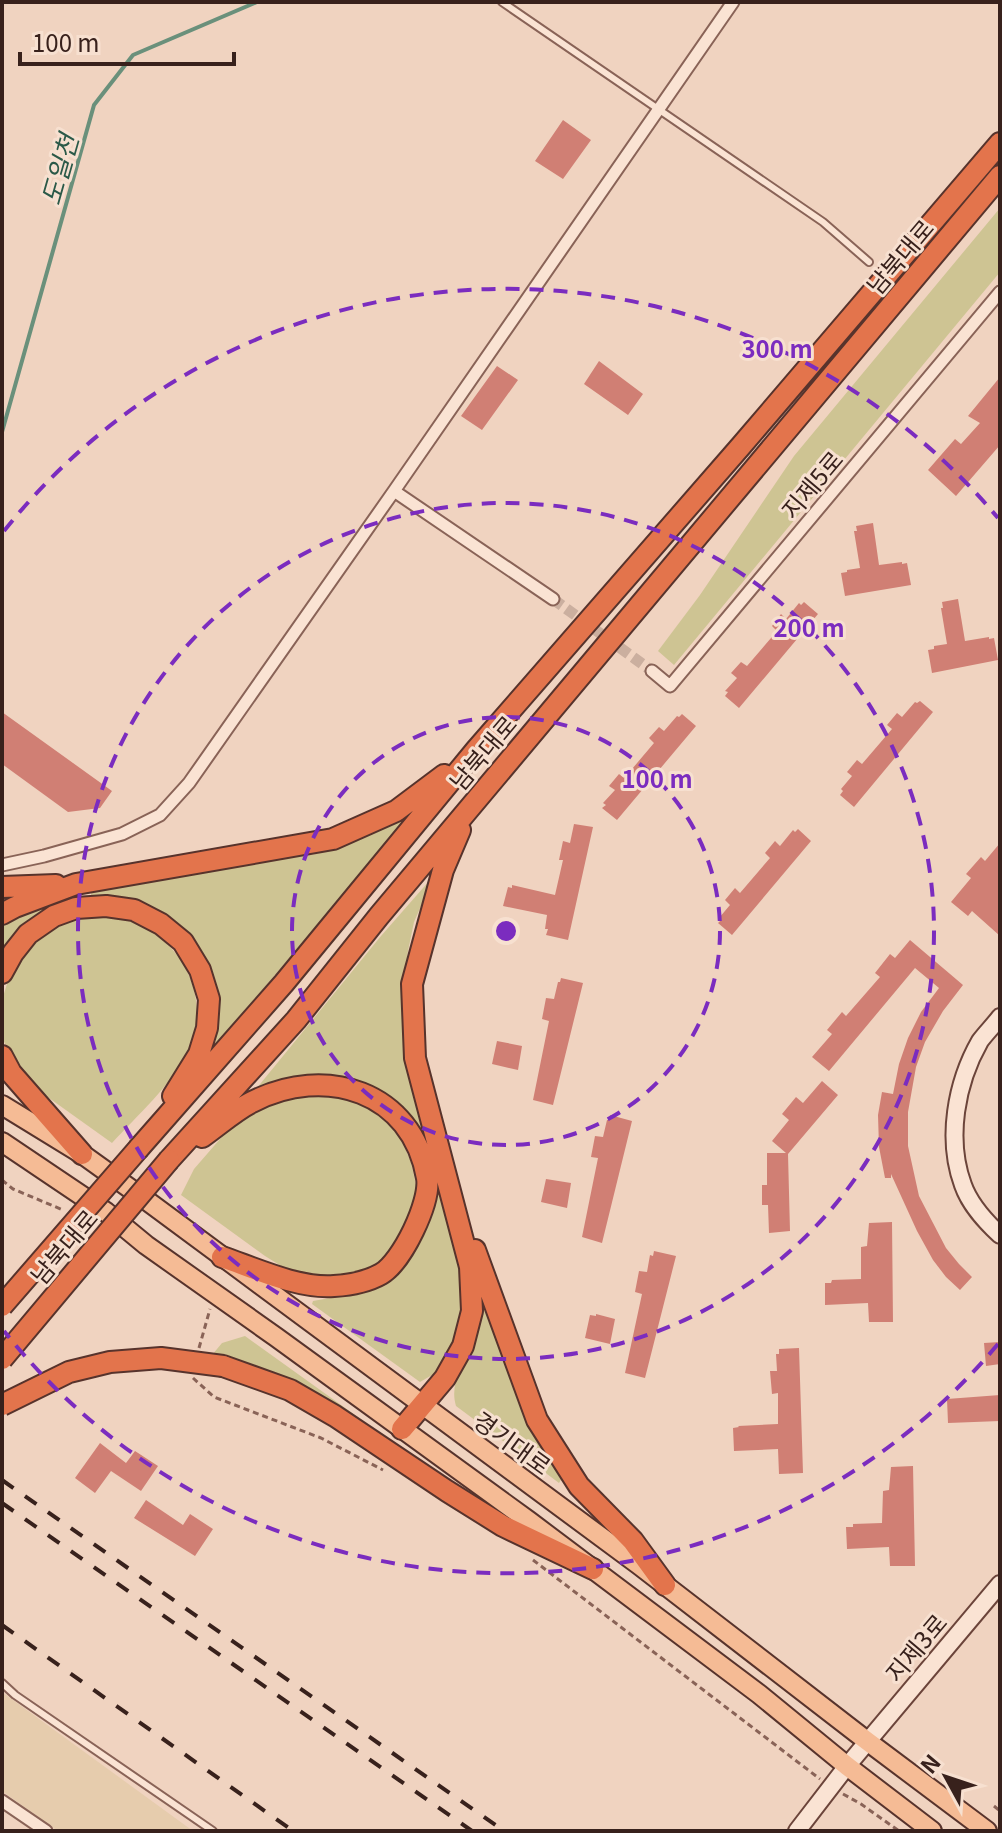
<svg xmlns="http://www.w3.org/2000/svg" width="1002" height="1833" viewBox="0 0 1002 1833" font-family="Georgia,'Noto Sans KR',serif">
<rect width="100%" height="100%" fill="#f0d3c0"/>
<!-- farmland -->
<path fill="#e6ccad" d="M2 1692 193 1831H58L2 1791Z"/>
<!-- green -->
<path fill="#cec493" d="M1000 208V272L674 665 658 651 700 595 794 456Z
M409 810 412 813 214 1047C217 1032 220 1017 218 1003 215 955 176 909 129 900 117 897 103 898 91 898V893L96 891 202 870 316 854 347 844 389 823Z
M430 880 432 881 414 922 408 951 402 996 404 1035 458 1237 466 1315 456 1348 439 1371 420 1382 312 1304 313 1301 358 1293 389 1280 433 1186 382 1097 252 1094 381 936Z
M63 898 64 904 16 933 2 948V922Z
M100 915C114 917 130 919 142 926 188 949 211 1005 188 1052 173 1083 136 1117 112 1143L42 1093 25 1078 11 1057 2 1037V1000L11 971 20 955 46 930 80 916Z
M318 1091 367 1104 393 1126 402 1141 411 1162 416 1185 412 1216 400 1243 377 1269 355 1275 323 1279 299 1277 265 1256 181 1195 194 1169 227 1131 245 1117 264 1103Z
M482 1298H484L528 1423 562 1478 559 1483 456 1406C449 1382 464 1366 473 1344 479 1329 480 1314 482 1298Z
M245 1336 408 1453 406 1454 212 1355 222 1343Z"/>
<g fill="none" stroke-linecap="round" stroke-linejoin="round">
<!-- stream -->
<path stroke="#6a907b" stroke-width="4" d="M2 432 94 105 133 55 257 2"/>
</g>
<!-- building -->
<path fill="#d07f74" d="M563 120 591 140 563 179 535 161Z
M599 361 643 394 628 415 584 384Z
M497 366 518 380 482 430 461 416Z
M1000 377V445L956 496 928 470 955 439 961 444 980 423 968 416Z
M873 523 879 565 902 562V564L907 563 911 585 845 596 841 573 847 572V570L860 568 854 531H857L856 526Z
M958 599 965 641 989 637V639L994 638 998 660 932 673 928 650 934 649V646L947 644 941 608H943L942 602Z
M804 602 818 614 739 708 725 696 728 692 725 691 737 678 731 673 741 662 747 666 777 631 772 626 781 614 786 619 799 603 801 605Z
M920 701 933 712 854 807 840 795 843 791 841 789 852 776 847 772 857 760 862 764 892 729 887 725 897 713 902 717 915 702 917 703Z
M2 712 112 791 100 808 68 812 2 764Z
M682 714 696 726 617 820 602 808 606 805 603 803 615 790 609 786 619 774 624 778 632 769 654 743 649 738 659 727 664 731 677 716 679 717Z
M574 824 593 827 568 940 546 935 548 929H545L547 915 503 906 508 887 512 888V885L555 895 563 860H559L563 841 570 843Z
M798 829 811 841 732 935 718 923 721 920 719 918 730 905 725 900 735 888 740 893 770 858 765 853 775 841 780 846 793 830 795 832Z
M1000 843V936L972 911 968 916 951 902 971 878 966 874 981 857 985 861Z
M910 940 963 985 943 1011 925 1042 916 1067 908 1112V1146L919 1196 946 1248 959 1264 972 1277 960 1290 946 1277 933 1260 917 1231 891 1174V1178H885L879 1147 878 1115 882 1092 893 1094 899 1064 908 1038 921 1012 939 988 915 968 829 1071 812 1057 832 1034 827 1030 842 1012 846 1016 880 977 875 973 890 954 895 958Z
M561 978 583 983 553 1105 533 1100 549 1021 542 1019 546 998 554 999 558 982H560Z
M497 1041 522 1046 518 1070 492 1064Z
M822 1081 838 1095 788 1154 790 1231 769 1233 768 1205H762V1185H767V1153H786L772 1141 789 1120 782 1114 796 1097 803 1103Z
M610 1115 632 1121 602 1243 582 1237 598 1158 591 1157 595 1136 603 1137 607 1120H609Z
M546 1179 571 1183 567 1208 541 1202Z
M892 1222 893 1322H869L868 1303 825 1305V1283H831L832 1280 861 1279V1247L867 1246 869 1223Z
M654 1251 676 1256 645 1378 625 1373 642 1294 635 1292 639 1271 647 1272 650 1255 653 1256Z
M596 1314 615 1319 610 1344 585 1338 590 1315 596 1316Z
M1000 1342V1364L986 1366 984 1343Z
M799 1348 803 1473 779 1474 778 1449 734 1451 733 1428 739 1427 738 1426 778 1424V1393L772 1394 770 1371H777L776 1354H779V1349Z
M1000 1395V1421L948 1423 947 1399Z
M100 1443 126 1463 135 1451 158 1466 141 1491 111 1471 95 1493 75 1478Z
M913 1466 915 1566H890L889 1547 847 1549 846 1527H853V1524L882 1523 883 1491 889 1490 891 1467Z
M146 1500 183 1525 190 1514 213 1529 195 1556 134 1518Z"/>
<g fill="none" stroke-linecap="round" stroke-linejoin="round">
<!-- street-tunnel -->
<path stroke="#cbaf9f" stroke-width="11" stroke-dasharray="11 5.5" stroke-linecap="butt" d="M553 599 652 671"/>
<defs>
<path id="lane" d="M502 2 823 222 869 262
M2 1683 15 1695 213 1831"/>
<path id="street" d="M394 491 553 599
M652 671 670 686 1000 292
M2 865 44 856 122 834 160 815 189 783 394 491 733 2
M2 1801 46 1831"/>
<path id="secondary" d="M1000 1017C994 1025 986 1033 980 1041 956 1083 946 1139 963 1185 970 1205 985 1221 1000 1235
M797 1831 847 1766 1000 1584"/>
<path id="primary" d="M2 1105 82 1154 146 1200 639 1565 867 1741 987 1831
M2 1142 106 1212 146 1245 276 1337 529 1521 759 1694 847 1766 932 1831"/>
<path id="highway" d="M2 887 56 885
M2 914 15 907 76 884 333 839 396 811 444 775
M2 973 13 953 28 934 54 916 76 908 106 906 134 910 161 924 183 942 200 970 209 999 207 1028 199 1054 173 1096
M2 1056 11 1073 82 1154
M202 1137C218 1126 234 1111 252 1102 325 1064 412 1091 427 1178 431 1202 402 1262 381 1274 367 1282 349 1285 334 1286 299 1289 254 1268 222 1257
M139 1148 284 983 476 750 741 446 1000 143
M169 1160 296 1020 379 916 1000 176
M475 1250 537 1420 579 1486 633 1541 665 1585
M223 1366 290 1390 335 1416 447 1491 503 1526 593 1569
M402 1429 445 1378 463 1346 472 1311 470 1267 415 1058 412 984 443 870 460 830"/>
</defs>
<!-- lane casing -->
<use href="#lane" stroke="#896357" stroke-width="10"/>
<!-- street casing -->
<use href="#street" stroke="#896357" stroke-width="15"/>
<!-- secondary casing -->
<use href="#secondary" stroke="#6b443a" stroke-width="20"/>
<!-- primary casing -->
<use href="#primary" stroke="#57332c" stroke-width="22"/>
<!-- highway casing -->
<use href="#highway" stroke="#57332c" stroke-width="24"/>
<!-- path -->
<path stroke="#896357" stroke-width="3" stroke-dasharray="6 4" stroke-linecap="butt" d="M2 1180 13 1189 63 1210
M199 1348 210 1309
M193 1378 214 1397 321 1438 383 1470
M533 1560 820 1779
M843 1794 861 1804 899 1831
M994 1806 1000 1811"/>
<!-- lane -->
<use href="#lane" stroke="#fae3d3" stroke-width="6"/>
<!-- street -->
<use href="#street" stroke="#fae3d3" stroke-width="11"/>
<!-- secondary -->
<use href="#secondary" stroke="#fae3d3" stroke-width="16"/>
<!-- primary -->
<use href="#primary" stroke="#f5bb95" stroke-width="18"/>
<!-- highway -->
<use href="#highway" stroke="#e3744c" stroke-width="20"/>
<!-- rail -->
<path stroke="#38211c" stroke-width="4" stroke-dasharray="14 14" stroke-linecap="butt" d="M2 1480 504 1831
M2 1503 472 1831
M2 1625 293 1831"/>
<defs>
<path id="highway-bridge" d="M2 1306 139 1148
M2 1359 169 1160
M2 1405 69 1372 110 1362 161 1358 223 1366"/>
</defs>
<!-- highway-bridge casing -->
<use href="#highway-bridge" stroke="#57332c" stroke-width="24" stroke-linecap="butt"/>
<!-- highway-bridge -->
<use href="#highway-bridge" stroke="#e3744c" stroke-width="20"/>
</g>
<!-- distance rings -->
<g fill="none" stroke="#7b2cbf" stroke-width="4" stroke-dasharray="14 10">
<circle cx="506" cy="931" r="214"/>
<circle cx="506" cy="931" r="428"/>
<path d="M998 1344A642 642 0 0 1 4 1331M4 531A642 642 0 0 1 998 518"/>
</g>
<g text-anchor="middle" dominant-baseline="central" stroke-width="6" stroke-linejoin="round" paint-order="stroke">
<!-- street labels -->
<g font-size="24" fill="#38211c" stroke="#f7e0d0">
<text transform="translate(899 256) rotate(-50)">남북대로</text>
<text transform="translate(811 484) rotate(-50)">지제5로</text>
<text transform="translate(482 752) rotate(-50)">남북대로</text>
<text transform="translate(63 1246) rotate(-50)">남북대로</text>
<text transform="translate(513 1442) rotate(36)">경기대로</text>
<text transform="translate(915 1647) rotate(-50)">지제3로</text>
</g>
<!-- water labels -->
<g font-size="26" font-style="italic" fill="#2b5948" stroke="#f7e0d0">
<text transform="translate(58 169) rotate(-74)">도일천</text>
</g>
</g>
<circle cx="506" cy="931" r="12" fill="#7b2cbf" stroke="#f7e0d0" stroke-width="4"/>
<g font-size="24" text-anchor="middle" font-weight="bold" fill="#7b2cbf" stroke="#f7e0d0" stroke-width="6" stroke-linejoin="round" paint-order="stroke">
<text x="777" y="358">300 m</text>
<text x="809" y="637">200 m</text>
<text x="657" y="788">100 m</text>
</g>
<!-- border -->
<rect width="1002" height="1833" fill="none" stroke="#38211c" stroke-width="8"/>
<!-- north arrow -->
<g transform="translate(946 1777) rotate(310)" stroke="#f7e0d0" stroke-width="6" paint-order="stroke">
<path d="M0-6L14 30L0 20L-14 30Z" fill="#38211c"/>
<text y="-12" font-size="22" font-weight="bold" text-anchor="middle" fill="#38211c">N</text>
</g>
<!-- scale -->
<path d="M20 52v12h214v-12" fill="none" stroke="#38211c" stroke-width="4"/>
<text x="32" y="52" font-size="24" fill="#38211c" stroke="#f7e0d0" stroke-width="6" paint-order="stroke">100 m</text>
</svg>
